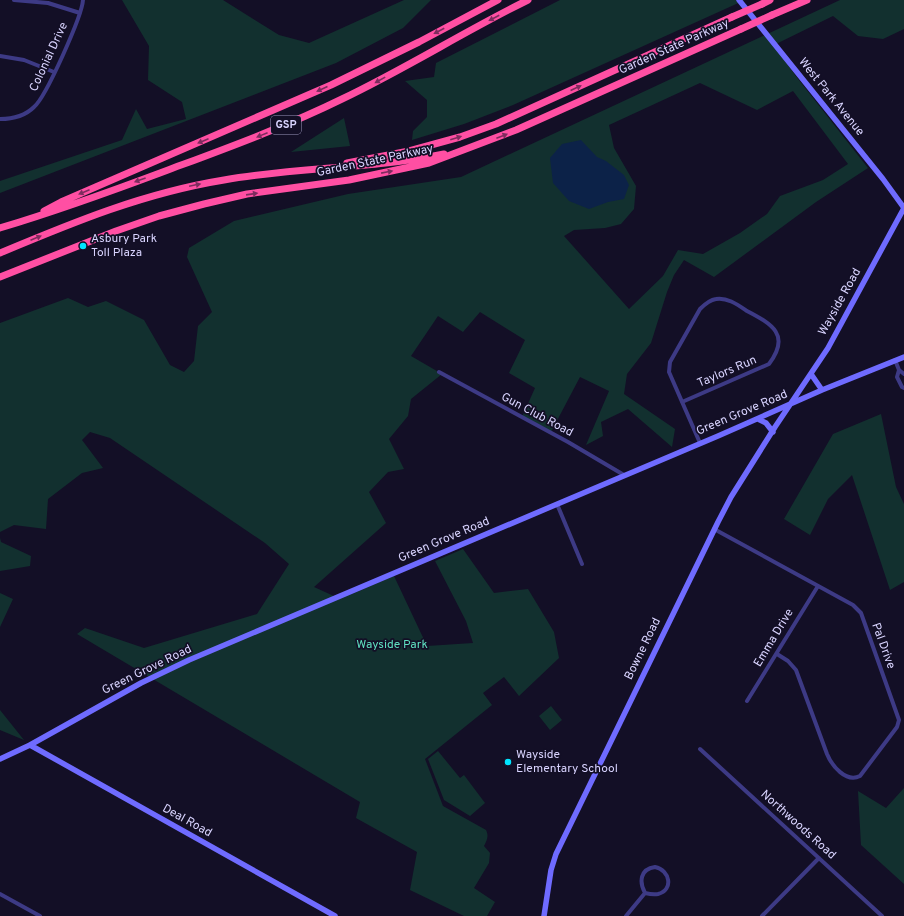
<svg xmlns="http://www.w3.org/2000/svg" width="904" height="916" viewBox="0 0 904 916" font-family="Overpass,sans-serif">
<rect width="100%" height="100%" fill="#130f26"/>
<!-- green -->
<path fill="#12302f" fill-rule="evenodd" d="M122 0H223L279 35 309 43 404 0H431L403 28 336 63 0 193V181L122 140 136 109 147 129 186 119 182 102 148 80 149 46Z
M560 0H745L513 105 464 124 412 140 413 131 427 117V100L405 81 434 77 436 63Z
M840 0H904V29L883 39 858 36 833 16 774 45 795 75 868 168 816 202 714 277 684 260 674 275 667 292 651 343 627 374 624 394 675 429 672 447 628 409 601 422 603 436 586 445 609 391 580 377 551 432 522 417 535 388 509 373 525 340 480 312 463 332 438 316 411 356 442 374 411 399 408 416 389 439 404 469 388 472 369 492 386 523 314 587 336 597 352 594 394 576 427 646 473 643 466 621 435 561 463 549 494 593 528 589 554 632 559 658 519 696 504 677 483 693 492 705 425 759 443 806 486 830C489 836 487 840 484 846L490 853 489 863 474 888 495 902 487 916H464L410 890 417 852 356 818 360 802 77 634 85 628 144 648 257 614 289 564 265 543 110 438 90 432 82 440 103 468 82 473 48 499 46 529 14 525 0 532V323L68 298 88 307 106 301 144 320 170 365 184 372 194 361 198 326 212 312 187 257 189 248 234 221 348 194 461 177ZM700 83 757 110 793 91 848 164 823 180 780 196 767 214 740 233 703 254 678 250 663 276 629 309 564 236 574 230 605 228 621 224 634 209 636 186 614 148 609 125Z
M344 118 350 146 291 152Z
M881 414 896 487 904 504V582L890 590 852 475 828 499 810 535 784 519 833 434Z
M0 538 1 542 31 556 30 566 0 571Z
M0 593 13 599 0 627Z
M551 706 562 720 550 730 539 716Z
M0 710 24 740 0 730Z
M438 751 460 778 464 775 485 803 470 816 444 800 428 759Z
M904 788V884L861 845 858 791 886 808Z"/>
<!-- water -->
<path fill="#0c2248" d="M581 140 597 157 606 161 624 175 629 185 624 199 608 202 589 209 569 201 553 183 550 158 562 144Z"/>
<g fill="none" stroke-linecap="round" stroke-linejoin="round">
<!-- street -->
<path stroke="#3d3a85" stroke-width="4" d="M14 0 48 3 80 13
M0 56 24 60 54 72
M0 119C13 119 25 116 34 107 46 97 82 16 83 0
M895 360 899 370 904 374
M899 370 897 377 902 387 904 388
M439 372 568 442 624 475
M682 402 769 364C791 335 772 324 747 311 738 305 727 297 716 299 709 300 704 305 700 309L670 362 669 372 700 443
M557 504 582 564
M714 529 853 605 861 613 899 720 897 727 860 776C846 783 832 766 827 754L796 670 788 661 777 654
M747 701 818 586
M700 749 882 916
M655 867C670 870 674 890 658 894 653 895 649 894 645 893 639 882 640 869 655 867Z
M0 894 40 916
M626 916 645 893
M762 916 819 858"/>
<!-- secondary -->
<path stroke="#6f6bff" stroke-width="5.5" d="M739 0 883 179 904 208
M811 374 822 390
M758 419 766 423 773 432
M30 745 335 916
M0 759 30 745 141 683 189 660 718 436 822 390 904 357
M544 916 551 870 556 854 718 522 731 497 775 427 828 348 904 208"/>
<!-- highway -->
<path stroke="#ff4fa3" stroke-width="7" d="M762 4 770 0
M772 15 807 0
M347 163 409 151 460 137 496 124 732 17
M44 211 61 202 331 85 419 42 498 0
M0 228C57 211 112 191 168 170 227 148 285 127 342 99 405 69 465 31 528 0
M0 253C74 222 144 193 224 180 297 167 371 169 444 154
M0 277 116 231 159 216 204 204 247 194 349 180 429 163 516 130 741 29"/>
<!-- highway-bridge -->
<path stroke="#ff4fa3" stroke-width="7" d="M732 17 762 4
M741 29 772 15"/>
</g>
<!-- one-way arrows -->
<defs><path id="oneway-solid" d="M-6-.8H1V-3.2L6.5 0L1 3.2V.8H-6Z"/></defs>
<g fill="#7d2c5e">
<use href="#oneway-solid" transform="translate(494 18) rotate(152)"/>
<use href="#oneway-solid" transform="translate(439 31) rotate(152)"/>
<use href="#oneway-solid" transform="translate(380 80) rotate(151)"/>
<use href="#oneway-solid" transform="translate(576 88) rotate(-25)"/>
<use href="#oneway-solid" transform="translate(322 89) rotate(156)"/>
<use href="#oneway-solid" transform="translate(262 135) rotate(158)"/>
<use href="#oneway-solid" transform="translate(502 136) rotate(-21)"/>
<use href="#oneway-solid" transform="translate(456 138) rotate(-17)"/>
<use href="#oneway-solid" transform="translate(203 141) rotate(157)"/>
<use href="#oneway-solid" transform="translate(387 172) rotate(-11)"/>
<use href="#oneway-solid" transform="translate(140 180) rotate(160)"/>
<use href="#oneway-solid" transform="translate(195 185) rotate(-12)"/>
<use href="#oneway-solid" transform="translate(84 192) rotate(157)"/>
<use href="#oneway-solid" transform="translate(252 194) rotate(-8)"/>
<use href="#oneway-solid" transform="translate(36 238) rotate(-23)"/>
</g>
<!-- markers -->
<g fill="#00e5ff" stroke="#130f26" stroke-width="1.5">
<circle cx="83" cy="246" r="4"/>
<circle cx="508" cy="762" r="4"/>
</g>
<g text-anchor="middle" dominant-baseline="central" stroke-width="3.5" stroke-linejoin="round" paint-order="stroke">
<!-- shield labels -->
<rect fill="#130f26" stroke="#9e99be" stroke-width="1" x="271" y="116" width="30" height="18" rx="3"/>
<g font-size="11" font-weight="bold" fill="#d9d4ff">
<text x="286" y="125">GSP</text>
</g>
<!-- street labels -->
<g font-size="12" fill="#d9d4ff" stroke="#130f26">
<text transform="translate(674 47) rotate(-24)">Garden State Parkway</text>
<text transform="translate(49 57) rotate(-65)">Colonial Drive</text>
<text transform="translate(831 97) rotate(51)">West Park Avenue</text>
<text transform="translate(375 161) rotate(-12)">Garden State Parkway</text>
<text transform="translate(840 302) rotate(-61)">Wayside Road</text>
<text transform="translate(727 372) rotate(-23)">Taylors Run</text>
<text transform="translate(742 413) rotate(-23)">Green Grove Road</text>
<text transform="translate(537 415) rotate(28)">Gun Club Road</text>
<text transform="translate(444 540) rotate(-23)">Green Grove Road</text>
<text transform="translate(774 638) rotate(-59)">Emma Drive</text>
<text transform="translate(883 646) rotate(70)">Pal Drive</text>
<text transform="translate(643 649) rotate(-64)">Bowne Road</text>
<text transform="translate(147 670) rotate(-26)">Green Grove Road</text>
<text transform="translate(187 821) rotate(29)">Deal Road</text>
<text transform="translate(798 825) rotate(42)">Northwoods Road</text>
</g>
<!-- poi labels -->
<g font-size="12" fill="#d9d4ff" stroke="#130f26" text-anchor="start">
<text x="91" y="239">Asbury Park<tspan x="91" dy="14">Toll Plaza</tspan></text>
<text x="516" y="755">Wayside<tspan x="516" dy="14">Elementary School</tspan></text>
</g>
<!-- park labels -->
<g font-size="12" fill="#5fe0c0" stroke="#130f26">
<text x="392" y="645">Wayside Park</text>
</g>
</g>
</svg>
